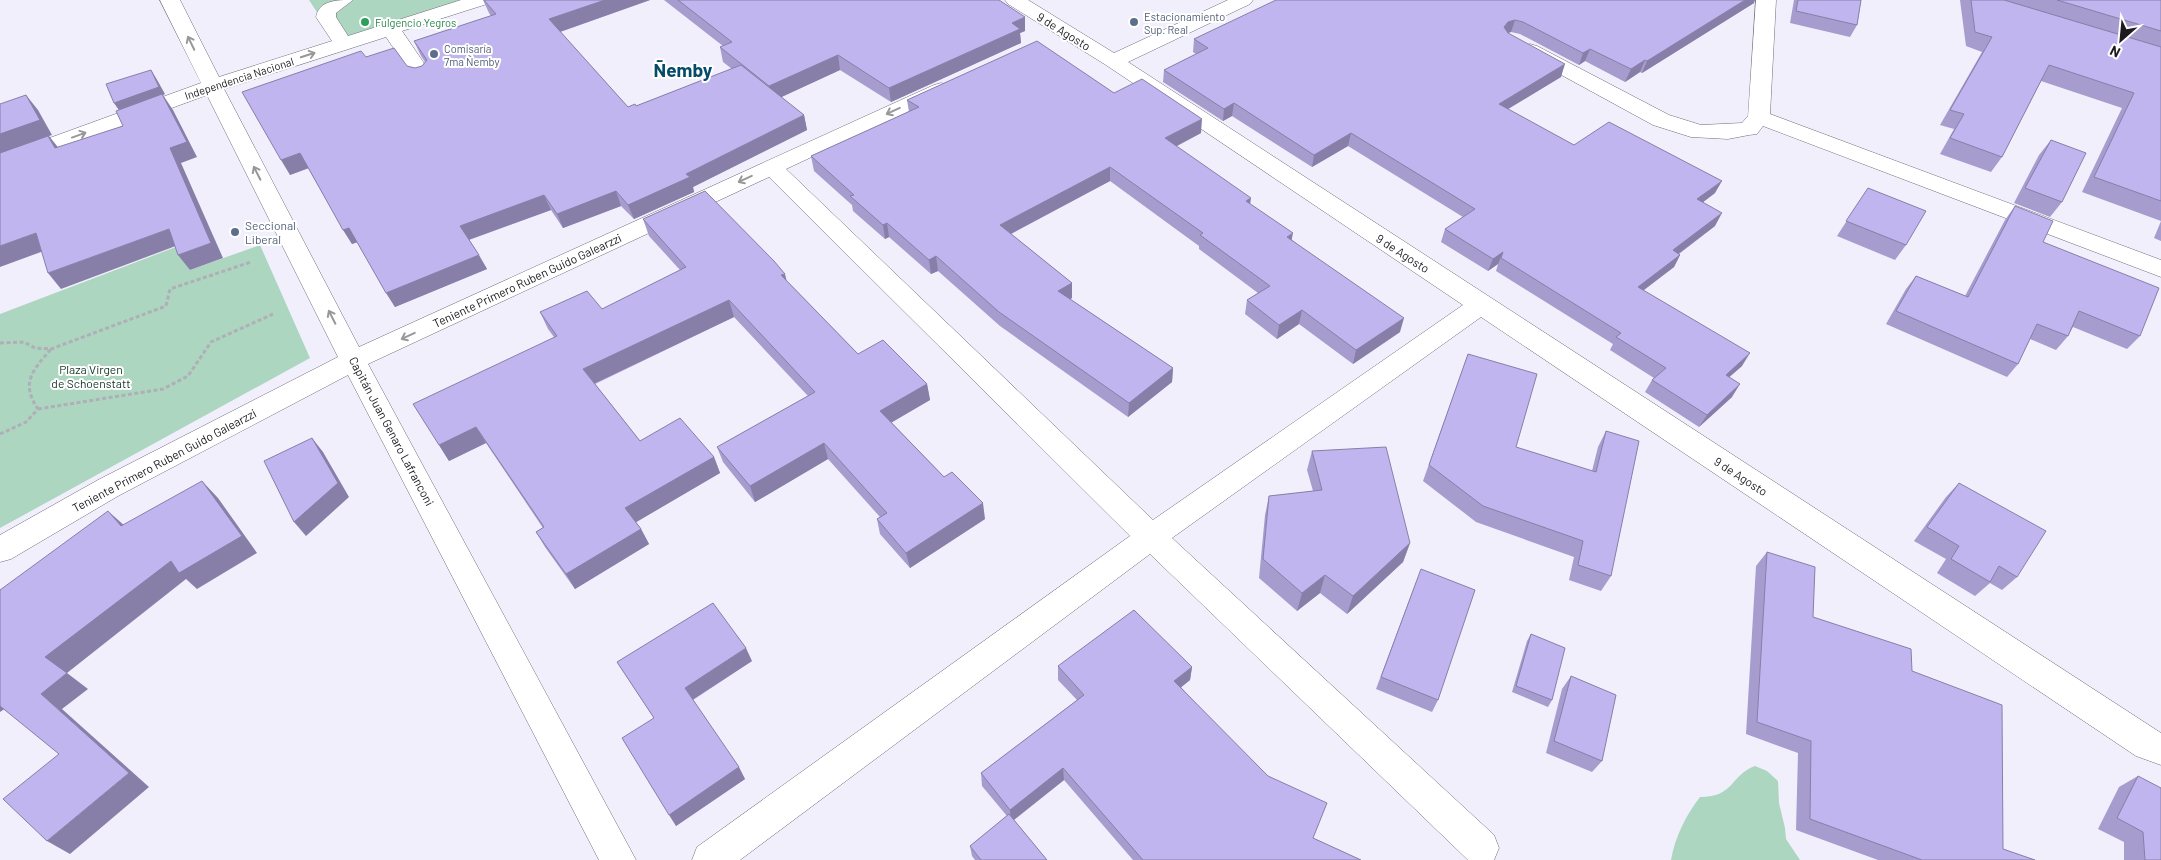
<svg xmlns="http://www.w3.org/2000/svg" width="2161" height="860" viewBox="0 0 2161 860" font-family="Barlow,sans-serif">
<rect width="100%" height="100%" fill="#f1effc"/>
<!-- green -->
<path fill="#acd6bf" d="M309 0H478L337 43Z
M181 245 190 270 260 245 310 358 0 528V314Z
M1755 766 1767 771 1778 781 1779 803 1785 828 1786 839 1800 860H1671C1675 837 1686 815 1700 797 1735 797 1730 775 1755 766Z"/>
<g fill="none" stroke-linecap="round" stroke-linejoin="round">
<defs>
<path id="minor" d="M160 0H180L219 77 332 41 316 17C319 0 337 0 353 0L336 13V17L348 36 461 0H490L487 4 402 31 432 75 429 79 422 81 415 79 386 37 224 89 359 347 934 85 941 83 948 85 951 89 948 93 786 169 1153 520 1463 305 1106 65 1008 4 1005 0H1028L1114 53 1228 0H1253L1250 4 1128 62 2161 733V765L2136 756 1481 317 1172 538 1494 835 1499 848 1494 860H1468L1150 554 740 860H692L697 847 1130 536 769 177 368 364 636 860H599L348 375 118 496 11 559 0 562V535L98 480 338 357 207 95 0 171V156L201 83Z
M1756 0H1776L1770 114 2161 260V277L1763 126 1757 134 1749 135 1728 139 1691 137 1653 125 1523 54 1520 50 1523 46 1530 44 1537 46 1669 115 1701 125 1742 123 1748 116Z"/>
</defs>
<!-- minor casing -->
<use href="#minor" stroke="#6e6c77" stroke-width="1"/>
<!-- path -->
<path stroke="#b0aeb8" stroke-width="3" stroke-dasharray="4 2.5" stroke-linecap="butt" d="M0 343 24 342 35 348 51 349 166 306 170 289 251 262
M38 409 163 389 188 376 211 342 273 314
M0 434 26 422 38 409C20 383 33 370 51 349"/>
<!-- minor -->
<use href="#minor" fill="#fff" fill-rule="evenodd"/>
</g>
<!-- wall -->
<path fill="#a69cce" d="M483 0H650L560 32 628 107 636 106 732 69 723 62 720 47 723 46 664 0H999L1025 31 1020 33 1021 43 891 102 840 70 781 97 804 115 807 130 693 187 694 192 634 219 621 206 563 228 551 210 469 240 487 269 395 307 357 242 352 244 308 168 290 175 366 57 415 68 422 66 425 62 421 56 414 41 491 16 489 13Z
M1794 0H1861L1857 25 1850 37 1790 23Z
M1960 0H2161V241L2154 238 2161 221 2082 192 2122 108 2041 81 2002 157 1991 172 1940 154 1954 129 1940 125 1982 52 1966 46Z
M1754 3 1642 73 1640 72 1625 82 1585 61 1579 65 1520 34 1511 32 1508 33 1561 77 1507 109 1574 145 1715 193 1703 202 1715 226 1679 254 1680 255 1674 267 1643 290 1742 366 1729 377 1732 397 1699 427 1645 392 1652 380 1654 378 1610 350 1613 344 1496 271 1498 264 1488 271 1441 242 1445 229 1463 217 1348 146 1312 167 1232 116 1223 121 1163 82 1164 70 1196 54 1193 52 1194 39Z
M1114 93 1201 133 1176 146 1250 204 1400 332 1353 364 1299 324 1277 339 1245 314 1247 300 1258 293 1199 249V246L1110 181 1011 234 1072 283V298L1070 299 1173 368 1172 382 1128 417 1000 326 938 271 931 274 889 237 885 239 853 211 852 205 814 171 811 156 909 112 907 100Z
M2051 140 2062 202 2050 217 2014 203 2039 155Z
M1868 188 1906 245 1895 260 1837 236Z
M2015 206 2043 242 2140 336 2127 349 2073 327 2068 336 2056 350 2030 339 2018 364 2007 377 1886 324 1906 289 1916 276 1965 296 2005 220Z
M643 219 787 281 858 354 927 384 930 400 891 422 985 519 910 568 880 534 877 519 880 517 828 459 755 502 723 462 717 447 808 396 734 317 595 384 640 441 714 457 720 473 636 522 641 529 649 544 575 589 545 547 536 532 543 528 486 443 449 461 439 445 554 337 548 329 540 312 602 309 680 270 649 236Z
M1468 354 1516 447 1592 471 1598 447 1606 431 1611 576 1601 591 1569 580 1574 557 1476 522 1423 481Z
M1312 451 1410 543 1403 562 1347 614 1320 593 1297 611 1259 578 1265 515 1269 496 1313 491 1307 470Z
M1959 483 2017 577 2002 590 1990 583 1975 596 1937 573 1946 559 1914 541 1946 497Z
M1767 552 1813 617 1912 671 2003 849 2035 860H1878L1796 830 1798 753 1746 734 1756 566Z
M1416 582 1438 700 1432 712 1376 689Z
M1531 634 1552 700 1548 707 1512 692 1527 641Z
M752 661 693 700 745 779 676 826 654 718 617 662Z
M1058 666 1192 667 1190 680 1181 687 1313 838 1361 860H1133L1064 780 1014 820 1047 860H975L972 856 970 846 1007 816 982 786 981 773 1077 700 1058 680Z
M1571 676 1602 761 1592 772 1546 753 1562 689Z
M2138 776 2161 860H2124V842L2098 829 2119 787Z"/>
<!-- shaded-wall -->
<path fill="#877fa8" d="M605 0H650L554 34 549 19Z
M1745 0H1755L1754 3 1642 73 1647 61Z
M1025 17V31L1020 33 1021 43 891 102 889 88 1012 23Z
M1515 20 1511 32 1504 34V27L1508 22Z
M1590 49 1585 61 1579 65 1583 53Z
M838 55 840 70 773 101 769 86Z
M1645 60 1640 72 1625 82 1631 69Z
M1565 64 1561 77 1495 117 1499 104Z
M151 70 156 78 165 94 163 95 173 110 197 157 181 163 223 258 190 270 178 255 211 243 114 103Z
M26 95 38 110 52 135 49 136 61 151 0 154V134Z
M1234 103 1232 116 1223 121 1224 109Z
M804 115 807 130 693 187 694 192 634 219 628 205 686 174Z
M1202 119 1201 133 1164 153 1165 138Z
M1351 133 1348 146 1312 167 1314 155Z
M300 153 309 168 290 175 281 160Z
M1110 167V181L1001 239 1000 225Z
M1722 181 1715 193 1690 212 1697 199Z
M616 191 621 206 563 228 557 214Z
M544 195 551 210 468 240 460 226Z
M1251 198 1249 212 1246 201Z
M1722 213 1715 226 1666 263 1673 250Z
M887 223 889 237 885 239 883 225Z
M349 228 358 242 352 244 343 230Z
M169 229 181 244 61 289 48 273Z
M36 233 49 249 0 267V246Z
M1293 233 1290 248 1287 237Z
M1503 252 1498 264 1488 271 1493 259Z
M479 255 487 269 395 307 386 293Z
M1680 255 1674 267 1631 300 1638 287Z
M936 256 938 271 931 274 929 260Z
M785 274 789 290 781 275Z
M1072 283V298L1059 305 1058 291Z
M729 300 734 317 591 385 583 369Z
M1302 310 1299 324 1277 339 1279 325Z
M1404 318 1400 332 1353 364 1356 350Z
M1750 353 1742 366 1718 387 1726 375Z
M1173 368 1172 382 1128 417 1129 403Z
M927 384 930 400 884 427 880 411Z
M1740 384 1732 397 1699 427 1707 415Z
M476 427 486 443 449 461 439 445Z
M312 438 323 452 349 497 306 536 294 522Z
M824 443 828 459 755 502 750 486Z
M714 457 720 473 633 524 625 508Z
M202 481 218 498 257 553 197 589 186 579 67 673 88 689 62 709 149 787 70 854 47 841 129 773 41 694 45 657Z
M983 503 985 519 910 568 906 553Z
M108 511 126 527 121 526Z
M641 529 649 544 575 589 566 574Z
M1410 543 1403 562 1347 614 1353 596Z
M1325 575 1320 593 1297 611 1302 593Z
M746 648 752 661 692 700 685 688Z
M1192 667 1190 680 1173 694 1174 681Z
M0 704 6 708 0 712Z
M739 767 745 779 676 826 669 815Z
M1063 768 1064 780 1011 822 1010 810Z"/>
<!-- building -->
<path fill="#c1b5f0" stroke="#877fa8" d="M484 0H605L549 19 628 107 635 104 636 106 741 65 804 115 686 174 690 177 628 205 616 191 557 214 544 195 460 226 479 255 386 293 349 228 343 230 300 153 281 160 242 92 361 51 366 57 394 48 407 66 415 68 422 66 427 60 414 41 496 14Z
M678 0H999L1025 17 1012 23 1020 29 889 88 838 55 769 86 720 47 732 42Z
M1276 0H1745L1647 61 1645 60 1631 69 1590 49 1583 53 1523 22 1515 20 1508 22 1504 27 1508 33 1565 64 1499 104 1574 145 1609 122 1722 181 1697 199 1722 213 1673 250 1680 255 1638 287 1750 353 1726 375 1740 384 1707 415 1652 380 1666 368 1616 337 1621 333 1501 258 1503 252 1493 259 1445 229 1475 209 1351 133 1314 155 1234 103 1224 109 1164 70 1208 48 1194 39Z
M1798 0H1861L1857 25 1796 11Z
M1971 0H2004L2161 47V201L2094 177 2134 93 2049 65 2002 157 1950 138 1964 114 1950 110 1992 37 1975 32Z
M2057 0H2161V31Z
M1037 41 1114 93 1142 79 1202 119 1165 138 1251 198 1246 201 1293 233 1287 237 1404 318 1356 350 1302 310 1279 325 1247 300 1270 286 1200 235 1203 233 1110 167 1000 225 1072 283 1058 291 1173 368 1129 403 999 312 936 256 929 260 887 223 883 225 850 196 854 195 811 156 919 107 907 100Z
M151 70 159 87 114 103 106 84Z
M162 94 187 142 170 148 211 243 178 255 169 229 48 273 36 233 0 246V153L48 136 55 148 123 126 116 111Z
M26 95 40 120 0 134V104Z
M2051 140 2086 153 2062 202 2025 188Z
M1868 188 1926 211 1906 245 1846 221Z
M705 191 774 261 785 274 781 275 858 354 883 340 927 384 880 411 944 477 952 472 983 503 906 553 877 519 887 513 824 443 750 486 717 447 815 392 729 300 583 369 640 441 680 418 714 457 625 508 641 529 566 574 536 532 544 527 476 427 439 445 413 404 557 336 540 312 587 291 602 309 686 267 643 219Z
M2015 206 2053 221 2043 242 2159 288 2140 336 2079 311 2068 336 2037 324 2018 364 1896 311 1916 276 1968 297Z
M1468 354 1537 374 1516 447 1596 472 1606 431 1639 441 1611 576 1578 565 1583 541 1483 506 1429 465Z
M312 438 338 483 294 522 264 461Z
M1386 447 1410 543 1353 596 1325 575 1302 593 1263 559 1269 496 1322 490 1312 451Z
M202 481 242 536 179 573 171 561 45 657 67 673 41 694 129 773 47 841 3 799 59 754 0 706V590L108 511 121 526Z
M1959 483 2046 531 2017 577 1999 566 1990 582 1951 559 1959 546 1927 527Z
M1767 552 1815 567 1813 617 1911 649 1912 671 2002 705 2003 849 2035 860H1922L1810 819 1811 741 1757 722Z
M1421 569 1475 590 1438 700 1381 677Z
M713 603 746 648 685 688 739 767 669 815 622 738 654 718 617 662Z
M1134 610 1192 667 1174 681 1268 776 1327 803 1313 838 1361 860H1143L1063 768 1010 810 981 773 1084 695 1058 666Z
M1531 634 1565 648 1552 700 1516 686Z
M1571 676 1616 695 1602 761 1554 741Z
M2138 776 2161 788V860H2145L2143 832 2117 818Z
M1009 814 1047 860H981L970 846Z"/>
<!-- one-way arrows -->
<defs><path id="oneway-shaft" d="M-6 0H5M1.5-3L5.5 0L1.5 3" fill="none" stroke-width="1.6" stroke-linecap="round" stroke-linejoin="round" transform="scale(1.25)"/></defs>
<g stroke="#98989a">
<use href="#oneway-shaft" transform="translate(191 43) rotate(-116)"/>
<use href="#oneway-shaft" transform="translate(308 55) rotate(-18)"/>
<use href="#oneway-shaft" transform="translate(893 111) rotate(155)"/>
<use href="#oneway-shaft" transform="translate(79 135) rotate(-20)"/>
<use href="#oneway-shaft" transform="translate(257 173) rotate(-117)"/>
<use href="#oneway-shaft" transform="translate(745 179) rotate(155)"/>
<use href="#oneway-shaft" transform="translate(332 317) rotate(-117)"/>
<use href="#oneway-shaft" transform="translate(408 336) rotate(155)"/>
</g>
<!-- markers -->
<circle fill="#2e9e5b" stroke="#fff" stroke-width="2" cx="365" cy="22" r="5"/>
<g fill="#5c6f8a" stroke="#fff" stroke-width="2">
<circle cx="1134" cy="22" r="5"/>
<circle cx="434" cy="54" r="5"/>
<circle cx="235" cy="232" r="5"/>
</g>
<g text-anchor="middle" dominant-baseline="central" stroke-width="4" stroke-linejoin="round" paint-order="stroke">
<!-- far-service labels -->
<g font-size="11" fill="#4e5e75" stroke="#fff" text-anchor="start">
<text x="1144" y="16">Estacionamiento<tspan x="1144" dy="13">Sup. Real</tspan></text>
<text x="444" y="48">Comisaría<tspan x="444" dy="13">7ma Ñemby</tspan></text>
</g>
<!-- far-leisure labels -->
<g font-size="11" fill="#27864d" stroke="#fff" text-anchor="start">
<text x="375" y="22">Fulgencio Yegros</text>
</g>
<!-- far-street labels -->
<g font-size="11" fill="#1b1a1f" stroke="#fff">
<text transform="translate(239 78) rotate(-18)">Independencia Nacional</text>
</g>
<!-- street labels -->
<g font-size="12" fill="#1b1a1f" stroke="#fff">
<text transform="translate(1064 31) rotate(32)">9 de Agosto</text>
<text transform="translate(1403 253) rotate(33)">9 de Agosto</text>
<text transform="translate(527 280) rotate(-25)">Teniente Primero Ruben Guido Galearzzi</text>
<text transform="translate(392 431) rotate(62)">Capitán Juan Genaro Lafranconi</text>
<text transform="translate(164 460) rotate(-28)">Teniente Primero Ruben Guido Galearzzi</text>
<text transform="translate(1741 476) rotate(33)">9 de Agosto</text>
</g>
<!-- service labels -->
<g font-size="12" fill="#4e5e75" stroke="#fff" text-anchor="start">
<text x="245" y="225">Seccional<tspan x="245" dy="14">Liberal</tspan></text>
</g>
<!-- park labels -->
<g font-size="12" fill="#123123" stroke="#fff">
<text x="91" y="369">Plaza Virgen<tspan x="91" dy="14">de Schoenstatt</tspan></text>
</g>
<!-- far-town labels -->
<g font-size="19" font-weight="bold" fill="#064c6a" stroke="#fff">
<text x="683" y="69">Ñemby</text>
</g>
</g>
<!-- north arrow -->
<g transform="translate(2121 40) rotate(207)" stroke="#ffffff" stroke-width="4" paint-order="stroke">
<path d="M0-4L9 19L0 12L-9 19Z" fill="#1b1a1f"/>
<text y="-8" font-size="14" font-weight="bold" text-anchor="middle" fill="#1b1a1f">N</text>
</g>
</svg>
